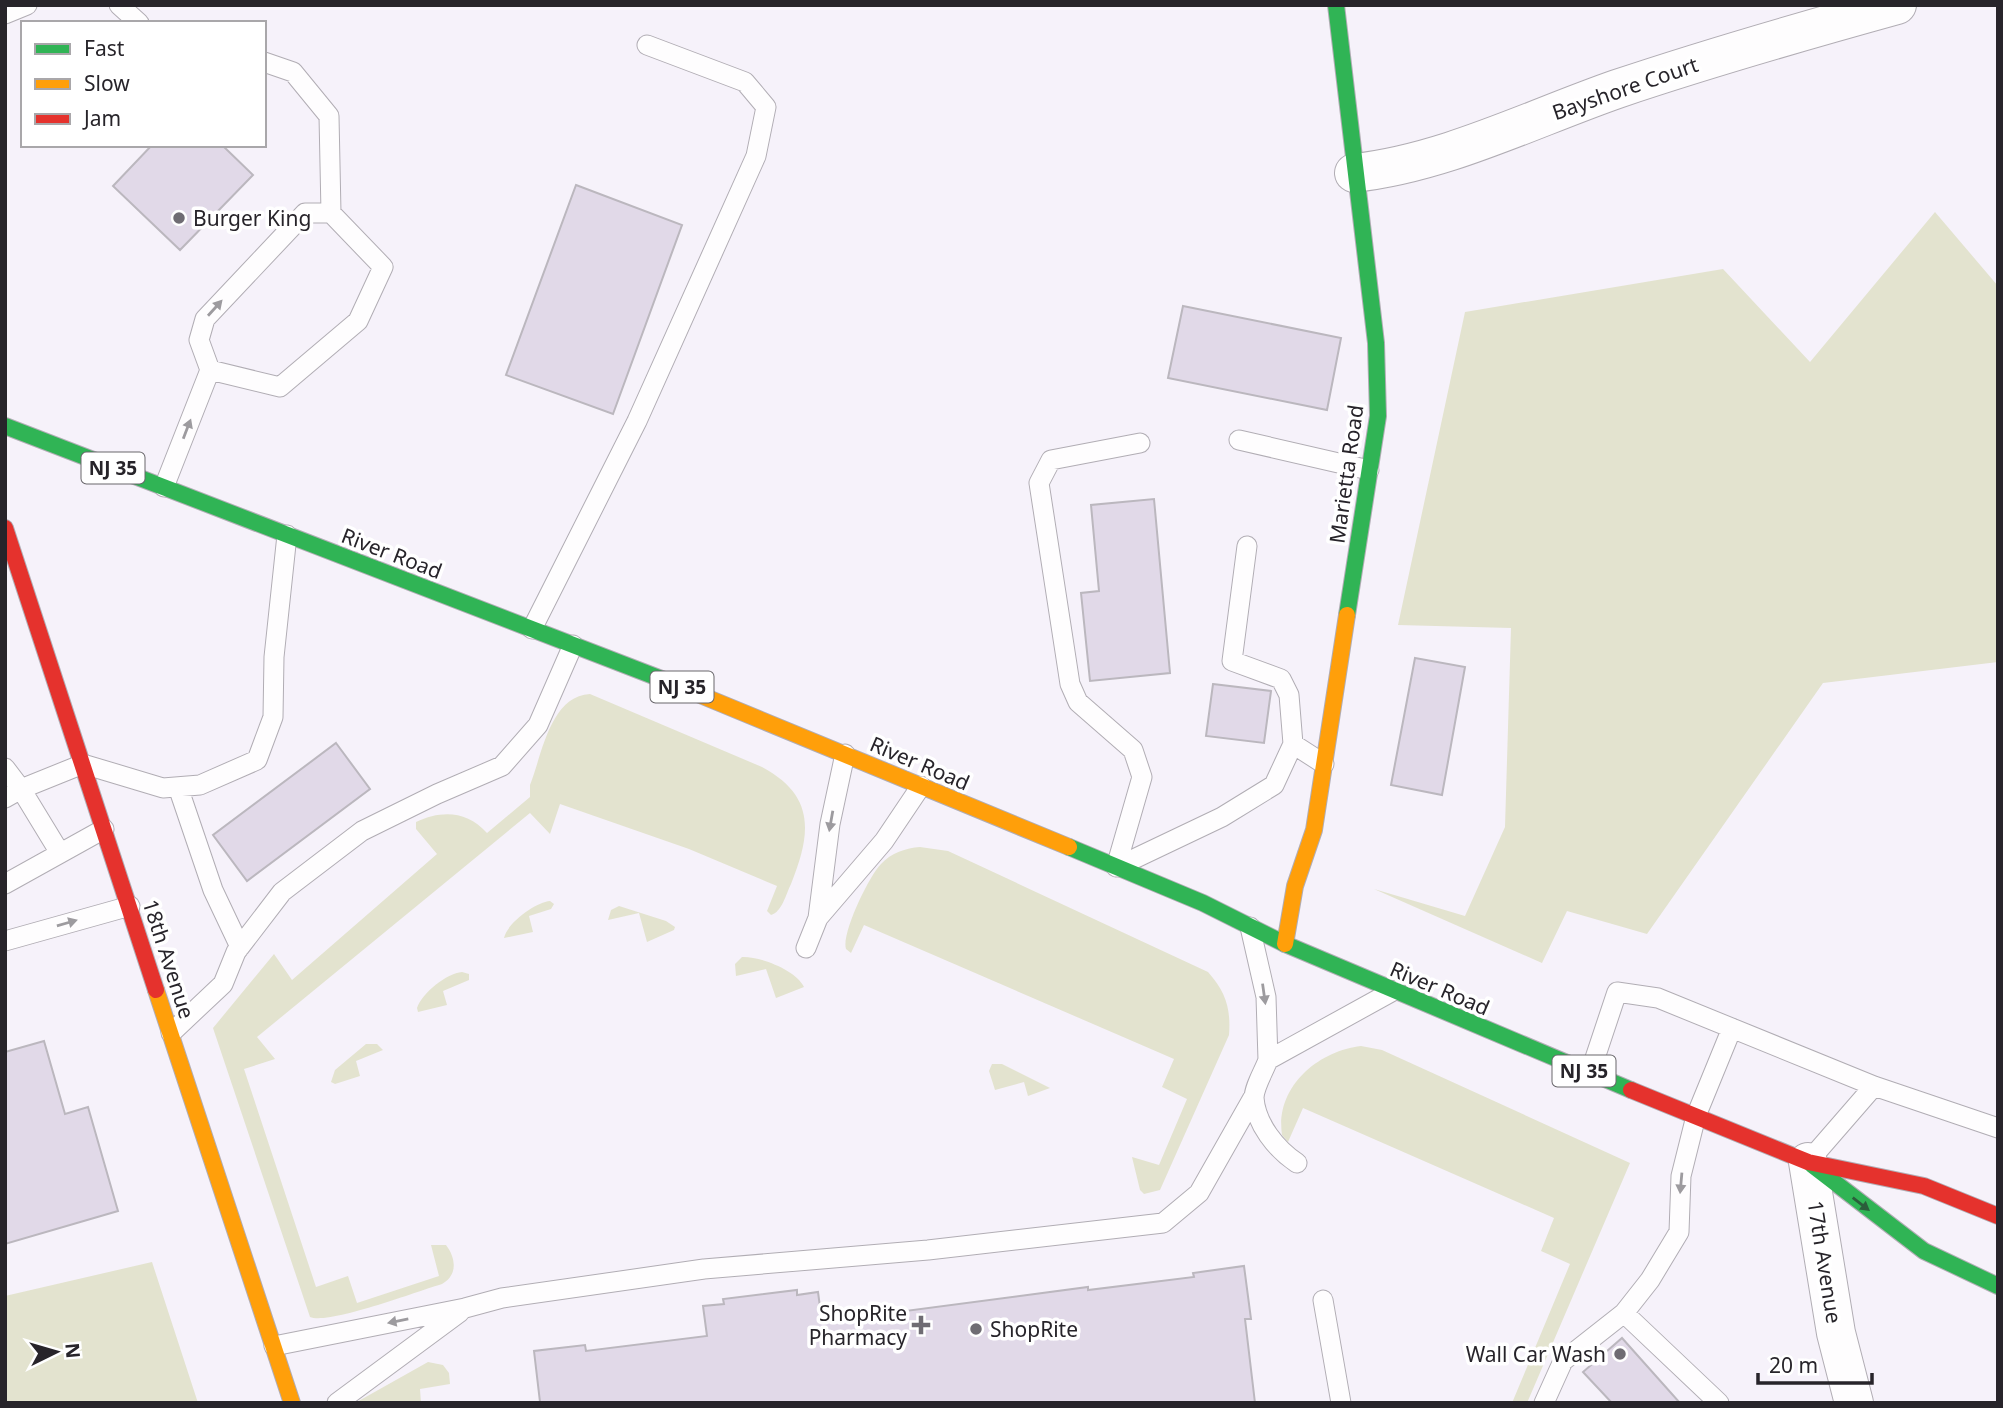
<svg xmlns="http://www.w3.org/2000/svg" width="2003" height="1408" viewBox="0 0 2003 1408" font-family="'Noto Sans',sans-serif">
<rect width="100%" height="100%" fill="#f6f2fa"/>
<!-- green -->
<path fill="#e3e3cf" d="M1935 212 1998 286V662L1823 683 1647 934 1567 911 1542 963 1374 889 1465 916 1505 827 1511 628 1398 625 1465 312 1723 269 1810 362Z
M590 694 762 767C816 796 811 834 791 884 786 894 782 912 771 915L767 911 777 886 689 849 560 804 550 834 530 813 257 1037 275 1059 244 1069 316 1287 348 1276 357 1303 439 1276 431 1245H446C456 1258 458 1275 442 1284 418 1291 329 1325 310 1317L213 1028 274 954 292 980 437 854 416 829V822C442 810 467 811 487 833L530 797V785C542 755 550 696 590 694Z
M920 847 948 851 1208 972C1226 992 1231 1009 1229 1035L1160 1190 1144 1194 1140 1190 1132 1157 1159 1165 1187 1099 1162 1087 1174 1059 864 925 851 953 846 949C841 934 869 876 881 864 891 853 906 848 920 847Z
M550 901 554 904 551 909 529 916 533 932 504 938C507 923 536 902 550 901Z
M619 906 666 921 675 927 674 930 647 942 639 913 608 920 611 910Z
M742 957C759 956 796 970 804 987L776 998 766 969 736 976 735 964Z
M462 972 469 974V980L443 991 447 1005 418 1012 417 1008C422 993 447 973 462 972Z
M366 1044H377L383 1050 356 1061 360 1076 335 1084 331 1082 335 1070Z
M1361 1046 1382 1050 1630 1163 1527 1403H1512L1570 1264 1541 1251 1554 1218 1303 1108 1288 1142 1282 1135C1275 1087 1318 1051 1361 1046Z
M992 1064H1002L1050 1088 1028 1096 1024 1082 995 1090 989 1071Z
M152 1262 198 1403H5V1296Z
M428 1362 443 1365 449 1373 450 1384 420 1389 421 1403H355Z"/>
<!-- building -->
<path fill="#e1d9e8" stroke="#bbb7be" stroke-width="2" d="M152 145H222L253 175 180 250 113 186Z
M576 185 682 225 613 414 506 375Z
M1183 306 1341 338 1327 410 1168 378Z
M1154 499 1170 673 1090 681 1081 593 1099 591 1091 505Z
M1415 658 1465 667 1442 795 1391 785Z
M1213 684 1271 691 1264 743 1206 736Z
M336 743 370 789 247 881 213 835Z
M44 1041 65 1114 88 1107 118 1211 5 1244V1052Z
M1244 1266 1251 1319H1245L1255 1403 540 1402 534 1351 585 1345 586 1351 707 1336 703 1306 724 1304 723 1299 797 1290V1295L818 1292 822 1322 1088 1287V1290L1194 1277 1193 1273Z
M1622 1338 1680 1403H1612L1583 1372Z"/>
<g fill="none" stroke-linecap="round" stroke-linejoin="round">
<defs>
<path id="lane" d="M119 5 139 23
M5 14 27 5
M210 370 280 387 358 321 383 267 331 213 329 116 293 72 264 62
M1239 440 1369 470
M164 487 210 370 199 340 205 319 305 213H331
M1247 546 1232 661 1281 679 1289 695 1293 744 1324 764
M532 629 637 421 756 156 766 107 745 82 647 45
M845 754 830 824 818 918 884 841 921 786
M5 768 21 789 83 764 163 788 200 785 257 760 273 717 274 657 287 535
M178 787 213 890 240 947
M5 798 21 789 60 853
M1116 867 1142 777 1133 750 1078 702 1070 684 1039 483 1051 460 1140 443
M1117 867 1222 817 1274 785 1293 744
M5 884 104 829
M1250 927 1266 997 1268 1060 1393 991
M5 941 130 906
M806 948 818 918
M171 1033 223 984 236 952 282 892 362 831 437 794 502 766 538 725 573 645
M1268 1060C1264 1071 1254 1087 1254 1098 1256 1124 1276 1149 1297 1163
M1590 1073 1617 992 1658 998 1874 1086 1998 1128
M1808 1162 1874 1086
M1323 1300 1341 1403
M1624 1313 1719 1403
M274 1346 465 1308 502 1298 704 1269 928 1250 1163 1223 1199 1193 1254 1096
M337 1403 460 1312
M1544 1403 1563 1361 1624 1313 1650 1280 1679 1232 1681 1176 1696 1116 1732 1028"/>
<path id="street" d="M1354 173C1445 163 1531 119 1617 89 1709 58 1803 31 1897 5
M1808 1162 1836 1333 1854 1403"/>
<path id="fast" d="M1336 5 1376 343 1378 416 1347 615
M5 426 664 680
M1069 847 1203 903 1285 944 1631 1090
M1812 1165 1924 1251 1998 1286"/>
<path id="slow" d="M664 680 1069 847
M1285 944 1295 886 1314 830 1347 615
M156 990 292 1403"/>
<path id="jam" d="M5 528 156 990
M1631 1090 1808 1162 1924 1186 1998 1216"/>
</defs>
<!-- lane casing -->
<use href="#lane" stroke="#b1adb4" stroke-width="21"/>
<!-- street casing -->
<use href="#street" stroke="#b1adb4" stroke-width="40"/>
<!-- fast casing -->
<use href="#fast" stroke="#b1adb4" stroke-width="18"/>
<!-- slow casing -->
<use href="#slow" stroke="#b1adb4" stroke-width="18"/>
<!-- jam casing -->
<use href="#jam" stroke="#b1adb4" stroke-width="18"/>
<!-- lane -->
<use href="#lane" stroke="#fefdfe" stroke-width="19"/>
<!-- street -->
<use href="#street" stroke="#fefdfe" stroke-width="38"/>
<!-- fast -->
<use href="#fast" stroke="#30b455" stroke-width="16"/>
<!-- slow -->
<use href="#slow" stroke="#ff9f0a" stroke-width="16"/>
<!-- jam -->
<use href="#jam" stroke="#e5322d" stroke-width="16"/>
</g>
<!-- one-way arrows -->
<defs><path id="oneway-solid" d="M-6-.8H1V-3.2L6.5 0L1 3.2V.8H-6Z" transform="scale(1.75)"/></defs>
<g fill="#9d9b9f">
<use href="#oneway-solid" transform="translate(215 308) rotate(-48)"/>
<use href="#oneway-solid" transform="translate(187 429) rotate(-69)"/>
<use href="#oneway-solid" transform="translate(831 821) rotate(100)"/>
<use href="#oneway-solid" transform="translate(67 923) rotate(-16)"/>
<use href="#oneway-solid" transform="translate(1264 994) rotate(82)"/>
<use href="#oneway-solid" transform="translate(1681 1183) rotate(95)"/>
<use href="#oneway-solid" transform="translate(398 1321) rotate(169)"/>
</g>
<use fill="#2b5e3b" href="#oneway-solid" transform="translate(1861 1204) rotate(38)"/>
<!-- markers -->
<g fill="#6f6c73" stroke="#fff" stroke-width="2.5">
<circle cx="179" cy="218" r="7"/>
<path d="M917.5 1314.5h7v7h7v7h-7v7h-7v-7h-7v-7h7z"/>
<circle cx="976" cy="1329" r="7"/>
<circle cx="1620" cy="1354" r="7"/>
</g>
<g text-anchor="middle" dominant-baseline="central" stroke-width="7" stroke-linejoin="round" paint-order="stroke">
<!-- shield labels -->
<g fill="#fff" stroke="#68666a" stroke-width="2">
<rect x="81.5" y="452.5" width="63" height="31" rx="5"/>
<rect x="650.5" y="671.5" width="63" height="31" rx="5"/>
<rect x="1552.5" y="1055.5" width="63" height="31" rx="5"/>
</g>
<g font-size="19" font-weight="bold" fill="#27242a">
<text x="113" y="468">NJ 35</text>
<text x="682" y="687">NJ 35</text>
<text x="1584" y="1071">NJ 35</text>
</g>
<!-- street labels -->
<g font-size="21" fill="#27242a" stroke="#fff">
<text transform="translate(1625 88) rotate(-19)">Bayshore Court</text>
<text transform="translate(1346 474) rotate(-82)">Marietta Road</text>
<text transform="translate(392 553) rotate(21)">River Road</text>
<text transform="translate(920 763) rotate(23)">River Road</text>
<text transform="translate(169 959) rotate(72)">18th Avenue</text>
<text transform="translate(1440 988) rotate(23)">River Road</text>
<text transform="translate(1825 1262) rotate(81)">17th Avenue</text>
</g>
<!-- poi labels -->
<g font-size="21" fill="#27242a" stroke="#fff" text-anchor="start">
<text x="193" y="218">Burger King</text>
<text x="907" y="1313" text-anchor="end">ShopRite<tspan x="907" dy="24">Pharmacy</tspan></text>
<text x="990" y="1329">ShopRite</text>
<text x="1606" y="1354" text-anchor="end">Wall Car Wash</text>
</g>
</g>
<!-- border -->
<rect width="2003" height="1408" fill="none" stroke="#27242a" stroke-width="14"/>
<!-- legend -->
<rect x="21" y="21" width="245" height="126" fill="#ffffff" stroke="#a9a7aa" stroke-width="2"/>
<rect x="35" y="44" width="35" height="10" fill="#30b455" stroke="#a9a7aa" stroke-width="2"/>
<text x="84" y="56" font-size="21" fill="#27242a">Fast</text>
<rect x="35" y="79" width="35" height="10" fill="#ff9f0a" stroke="#a9a7aa" stroke-width="2"/>
<text x="84" y="91" font-size="21" fill="#27242a">Slow</text>
<rect x="35" y="114" width="35" height="10" fill="#e5322d" stroke="#a9a7aa" stroke-width="2"/>
<text x="84" y="126" font-size="21" fill="#27242a">Jam</text>
<!-- north arrow -->
<g transform="translate(56 1352) rotate(85)" stroke="#ffffff" stroke-width="5" paint-order="stroke">
<path d="M0-5L12 26L0 18L-12 26Z" fill="#27242a"/>
<text y="-10" font-size="19" font-weight="bold" text-anchor="middle" fill="#27242a">N</text>
</g>
<!-- scale -->
<path d="M1758 1373v10h114v-10" fill="none" stroke="#27242a" stroke-width="3.5"/>
<text x="1769" y="1373" font-size="21" fill="#27242a" stroke="#ffffff" stroke-width="5" paint-order="stroke">20 m</text>
</svg>
